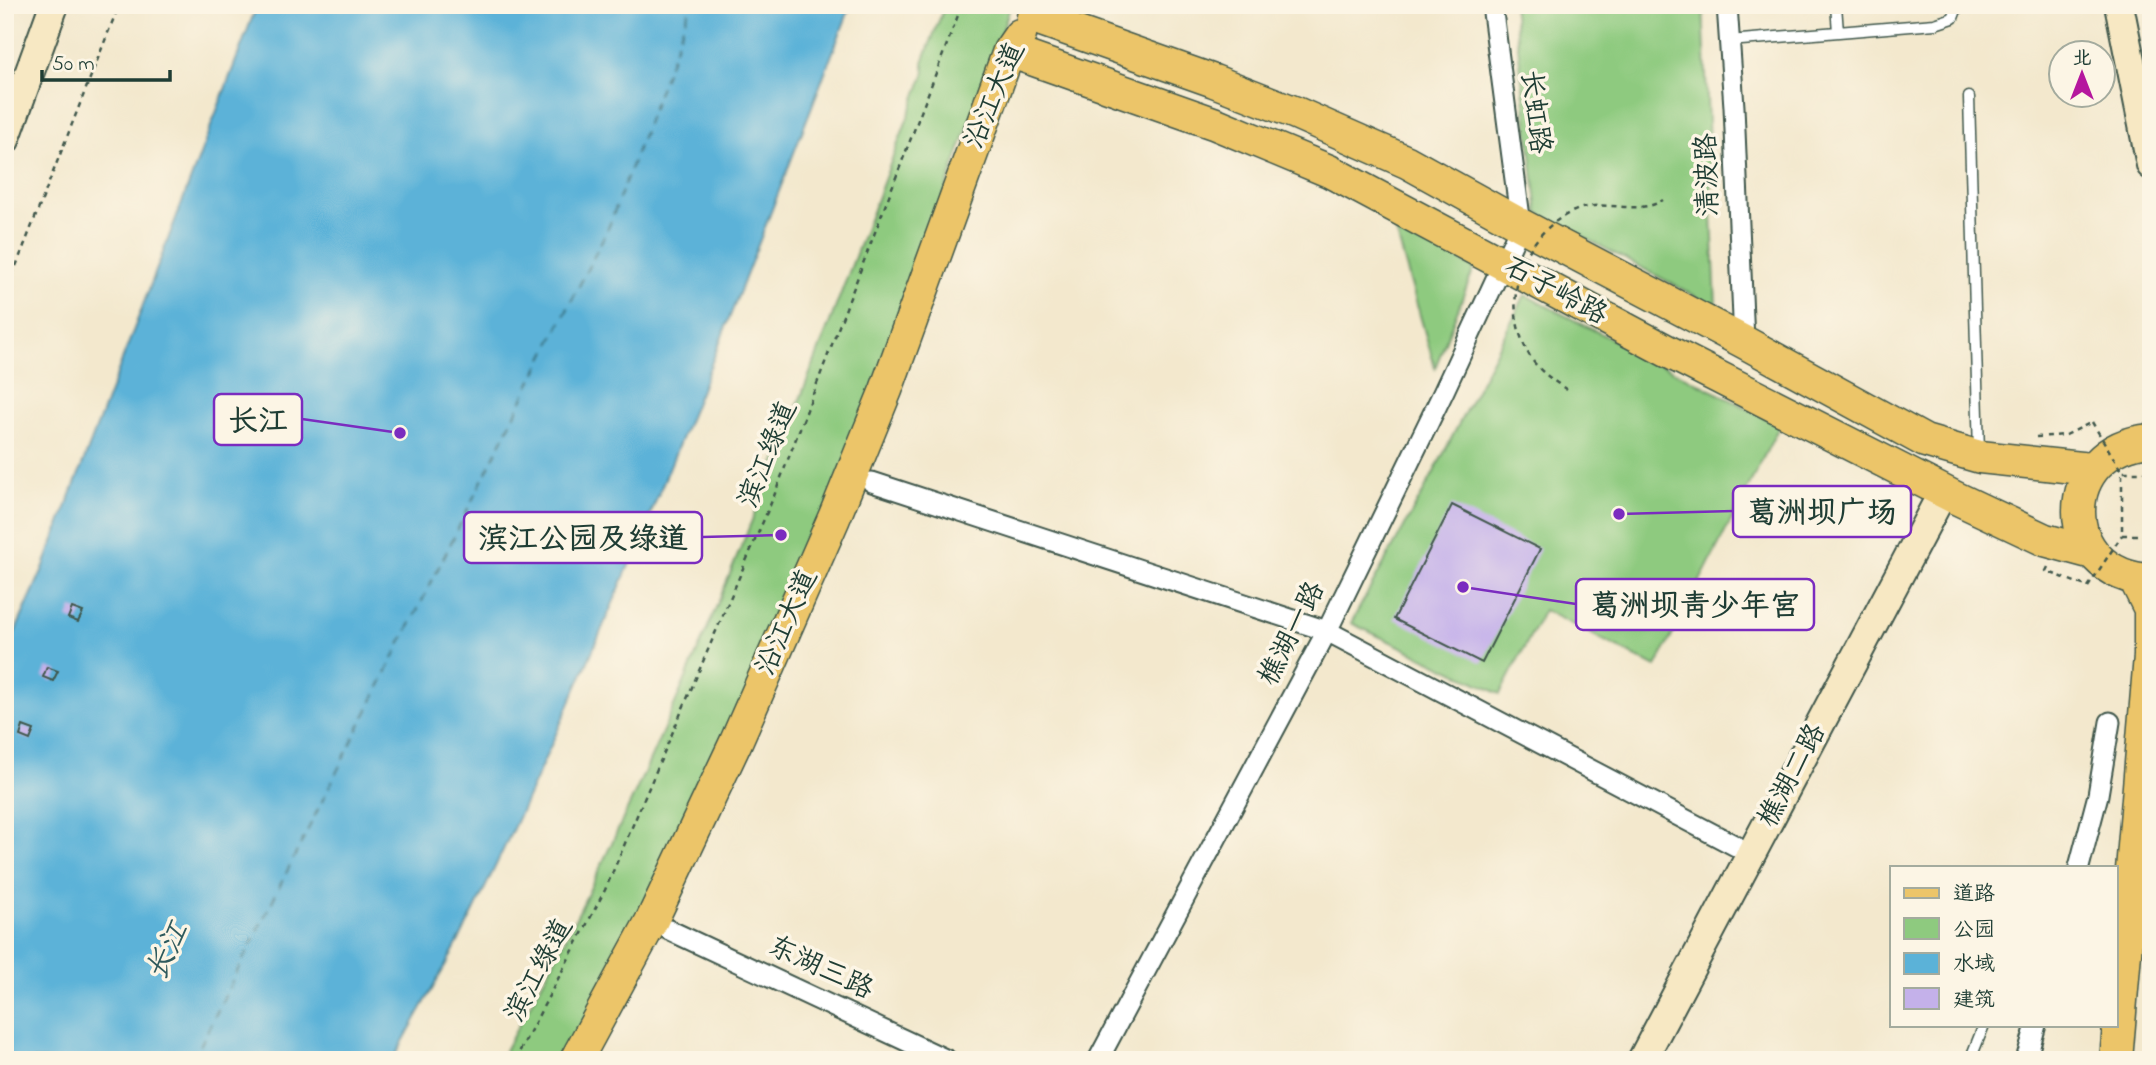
<svg xmlns="http://www.w3.org/2000/svg" width="2156" height="1065" viewBox="0 0 2156 1065" font-family="'Indie Flower','LXGW WenKai TC',sans-serif">
<rect width="100%" height="100%" fill="#fcf5e5"/>
<filter id="ink" filterUnits="userSpaceOnUse"><feTurbulence type="fractalNoise" baseFrequency=".0143" numOctaves="2"/><feDisplacementMap in="SourceGraphic" scale="14" xChannelSelector="R" yChannelSelector="G"/><feConvolveMatrix kernelMatrix="1 2 1 2 8 2 1 2 1" color-interpolation-filters="sRGB"/></filter>
<filter id="wash" filterUnits="userSpaceOnUse"><feTurbulence type="fractalNoise" baseFrequency=".00686" numOctaves="4" result="noise"/><feDisplacementMap in="SourceGraphic" scale="28" xChannelSelector="R" yChannelSelector="G"/><feGaussianBlur stdDeviation="1.57" result="paint"/><feColorMatrix in="noise" values="0 0 0 0 0 0 0 0 0 0 0 0 0 0 0 0 0 1.4 0 .05"/><feComposite in="paint" operator="in"/></filter>
<g filter="url(#wash)">
<rect width="100%" height="100%" fill="#f3e8cd"/>
<!-- green -->
<path fill="#8eca7f" stroke="#56845a" stroke-width="2" d="M945 5H1011L856 443 717 761 570 1060H500C520 1022 542 984 562 946 703 664 814 366 925 72L923 62Z
M1513 5H1703L1716 307 1538 213Z
M1393 221 1474 268 1435 368Z
M1525 295 1780 425 1656 667 1544 610 1500 694 1351 623 1431 478Z"/>
<!-- water -->
<path fill="#5bb2d8" stroke="#3d7886" stroke-width="2" d="M257 5H851C734 309 617 614 476 907 451 959 420 1009 393 1060H5V655L42 571Z"/>
<g fill="none" stroke-linecap="round" stroke-linejoin="round">
<!-- ferry -->
<path stroke="#2e5a5d" stroke-width="2" stroke-dasharray="9 7" stroke-linecap="butt" d="M193 1060 609 226 691 5"/>
</g>
<g id="blocks">
<!-- building -->
<path fill="#c4b1ea" d="M1452 505 1540 549 1482 663 1394 619Z
M72 608 83 612 78 622 68 618Z
M47 667 58 671 53 681 43 677Z
M23 726 34 730 30 740 20 736Z"/>
</g>
</g>
<g filter="url(#ink)">
<use href="#blocks" fill-opacity="0" stroke="#3f574b" stroke-width="2"/>
<g fill="none" stroke-linecap="round" stroke-linejoin="round">
<defs>
<path id="lane" d="M1836 5 1838 32
M1729 41 1935 24 1953 18 1958 5
M1969 97 1979 453
M1970 1060 1984 1025"/>
<path id="street" d="M1727 5 1734 107 1744 342
M872 482 1327 631 1751 854
M2079 867 2098 795 2110 722
M669 930 947 1060
M1098 1060 1327 631 1443 393 1521 225 1492 5
M2026 1060 2036 1025"/>
<path id="secondary" d="M2119 5 2151 165
M5 140 54 5
M1642 1060 1943 492"/>
<path id="primary" d="M1033 17 1214 81 1296 113 1407 162 1521 225 1744 342 1925 441 1980 457 2091 469
M1009 51 1216 124 1329 171 1667 351 1956 498 2045 540 2093 553
M2151 440C2055 448 2055 575 2151 580
M576 1060 652 920 735 744 834 518 886 390 1009 51 1020 35
M2116 1060 2150 656V609L2135 579"/>
</defs>
<!-- lane casing -->
<use href="#lane" stroke="#3f574b" stroke-width="13"/>
<!-- street casing -->
<use href="#street" stroke="#3f574b" stroke-width="23"/>
<!-- secondary casing -->
<use href="#secondary" stroke="#3f574b" stroke-width="32"/>
<!-- primary casing -->
<use href="#primary" stroke="#3f574b" stroke-width="35"/>
<!-- path -->
<path stroke="#3f574b" stroke-width="2.5" stroke-dasharray="5 5" stroke-linecap="butt" d="M5 294 119 5
M2036 437 2066 435 2092 422
M2122 475V535H2151
M2048 567 2046 571 2088 587
M515 1060 605 890 774 496 962 5"/>
<!-- lane -->
<use href="#lane" stroke="#fff" stroke-width="10"/>
<!-- street -->
<use href="#street" stroke="#fff" stroke-width="19"/>
<!-- secondary -->
<use href="#secondary" stroke="#f7e8c3" stroke-width="28"/>
<!-- primary -->
<use href="#primary" stroke="#ecc569" stroke-width="32"/>
<!-- path-bridge -->
<path stroke="#3f574b" stroke-width="2.5" stroke-dasharray="5 5" stroke-linecap="butt" d="M1567 390C1553 380 1540 372 1531 358 1498 305 1519 231 1579 209 1607 199 1638 216 1663 200
M2092 422 2122 472H2151
M2088 587 2122 535"/>
</g>
</g>
<g text-anchor="middle" dominant-baseline="central" stroke-width="7" stroke-linejoin="round" paint-order="stroke">
<!-- street labels -->
<g font-size="28" fill="#1f3d34" stroke="#fcf5e5">
<text transform="translate(996 96) rotate(-67)">沿江大道</text>
<text transform="translate(1534 112) rotate(83)">长虹路</text>
<text transform="translate(1709 175) rotate(-92)">清波路</text>
<text transform="translate(1555 292) rotate(28)">石子岭路</text>
<text transform="translate(769 455) rotate(-68)">滨江绿道</text>
<text transform="translate(788 623) rotate(-66)">沿江大道</text>
<text transform="translate(1293 634) rotate(-63)">樵湖一路</text>
<text transform="translate(1793 776) rotate(-62)">樵湖二路</text>
<text transform="translate(820 969) rotate(25)">东湖三路</text>
<text transform="translate(540 971) rotate(-62)">滨江绿道</text>
</g>
<!-- water labels -->
<g font-size="30" font-style="italic" fill="#2e5a5d" stroke="#fcf5e5">
<text transform="translate(169 952) rotate(-64)">长江</text>
</g>
</g>
<!-- callouts -->
<path fill="none" stroke="#7b2cbf" stroke-width="2.5" d="M400 433L302 419M1619 514L1733 511M781 535L702 537M1463 587L1576 604"/>
<g fill="#7b2cbf" stroke="#fcf5e5" stroke-width="2.5">
<circle cx="400" cy="433" r="7"/>
<circle cx="1619" cy="514" r="7"/>
<circle cx="781" cy="535" r="7"/>
<circle cx="1463" cy="587" r="7"/>
</g>
<g fill="#fcf5e5" stroke="#7b2cbf" stroke-width="2.5">
<rect x="214" y="394" width="88" height="51" rx="7"/>
<rect x="1733" y="486" width="178" height="51" rx="7"/>
<rect x="464" y="512" width="238" height="51" rx="7"/>
<rect x="1576" y="579" width="238" height="51" rx="7"/>
</g>
<g font-size="30" text-anchor="middle" font-weight="bold" fill="#1f3d34">
<text x="258" y="430">长江</text>
<text x="1822" y="522">葛洲坝广场</text>
<text x="583" y="548">滨江公园及绿道</text>
<text x="1695" y="615">葛洲坝青少年宫</text>
</g>
<!-- margin -->
<rect width="2156" height="1065" fill="none" stroke="#fcf5e5" stroke-width="28"/>
<!-- legend -->
<rect x="1890" y="866" width="228" height="161" fill="#fcf5e5" stroke="#a4ab9e" stroke-width="2"/>
<rect x="1904" y="888" width="35" height="10" fill="#ecc569" stroke="#a4ab9e" stroke-width="2"/>
<text x="1953" y="900" font-size="21" fill="#1f3d34">道路</text>
<rect x="1904" y="918" width="35" height="21" fill="#8eca7f" stroke="#a4ab9e" stroke-width="2"/>
<text x="1953" y="936" font-size="21" fill="#1f3d34">公园</text>
<rect x="1904" y="953" width="35" height="21" fill="#5bb2d8" stroke="#a4ab9e" stroke-width="2"/>
<text x="1953" y="970" font-size="21" fill="#1f3d34">水域</text>
<rect x="1904" y="988" width="35" height="21" fill="#c4b1ea" stroke="#a4ab9e" stroke-width="2"/>
<text x="1953" y="1006" font-size="21" fill="#1f3d34">建筑</text>
<!-- north arrow -->
<g transform="translate(2082 74)"><circle r="33" fill="#fcf5e5" stroke="#a4ab9e" stroke-width="2"/>
<path d="M0-5L12 26L0 18L-12 26Z" fill="#b5179e"/>
<text y="-10" font-size="19" font-weight="bold" text-anchor="middle" fill="#1f3d34">北</text>
</g>
<!-- scale -->
<path d="M42 70v10h128v-10" fill="none" stroke="#1f3d34" stroke-width="3.5"/>
<text x="52" y="70" font-size="21" fill="#1f3d34" stroke="#fcf5e5" stroke-width="5" paint-order="stroke">50 m</text>
</svg>
